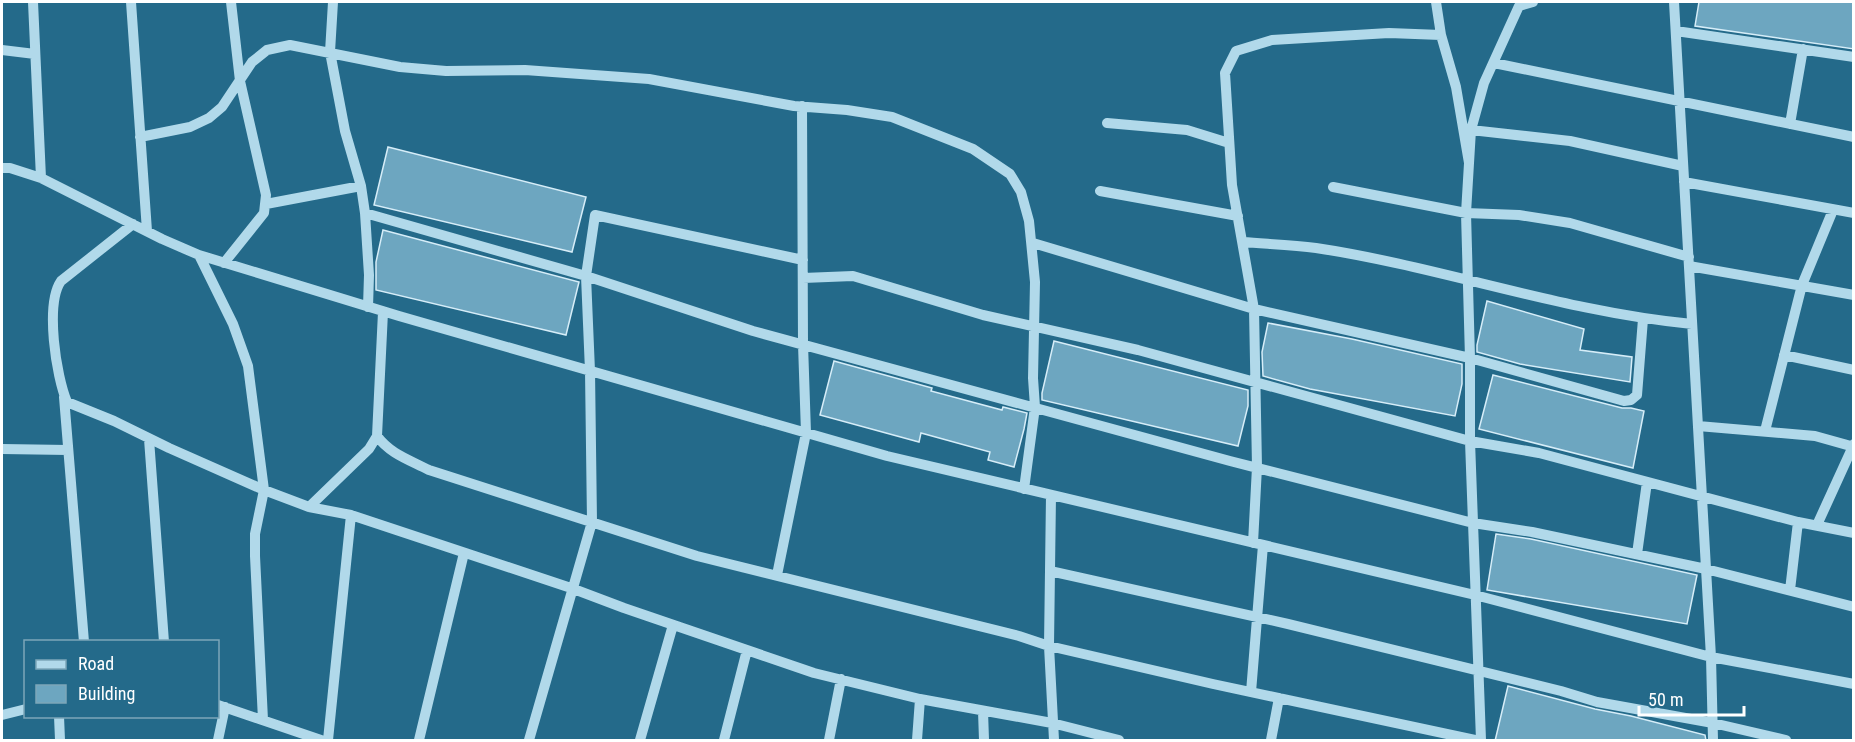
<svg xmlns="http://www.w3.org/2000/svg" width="1855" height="742" viewBox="0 0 1855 742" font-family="'Roboto Condensed',sans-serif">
<rect width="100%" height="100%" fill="#246a8a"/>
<!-- building -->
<path fill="#6da6c0" stroke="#d6edf8" stroke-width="1.5" d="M1699 2H1854V49L1695 26Z
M388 147 586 197 572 252 374 205Z
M383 230 579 282 566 335 376 290V262Z
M1487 301 1584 329 1580 350 1632 357 1630 382 1520 364 1477 352V345Z
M1268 323 1352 339 1462 364V384L1455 416 1310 389 1263 376 1262 352Z
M1054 341 1248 390V406L1238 446 1042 400V393Z
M834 361 932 388 931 391 1002 410 1003 407 1027 413 1024 429 1014 467 988 460 990 452 921 433 919 442 820 415Z
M1493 375 1622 408H1631L1644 411 1633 468 1479 429Z
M1496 534 1531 539 1697 575 1687 624 1487 590Z
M1508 686 1595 709 1631 716 1705 735 1706 741H1495Z"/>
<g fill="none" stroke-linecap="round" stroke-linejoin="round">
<!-- minor -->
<path stroke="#b1d9ea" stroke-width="10" d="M33 2 41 178
M131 2 147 231
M333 2 330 52 345 131 361 186 365 213 369 275 368 307
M1436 2 1441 35
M1674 2 1711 657 1713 740
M1676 31 1854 57
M2 50 35 54
M1494 63 1854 137
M1107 123 1187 130 1229 143
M1790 124 1803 49
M1471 130 1570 141 1683 166
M140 137 190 127 209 118 222 107 252 62 267 50 290 45 400 67 446 71 525 70 649 79 794 106 847 110 892 117 973 149 1010 174 1021 192 1029 221 1035 282 1033 378 1035 407 1024 489
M2 168H10L41 178 162 239 199 255 399 316 887 456 1475 595 1711 657 1854 684
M1684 182 1854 213
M1333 187 1466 213 1519 215 1570 223 1689 257
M1100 191 1238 216
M266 204 361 186
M365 213 586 276 753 331 1230 461 1473 523 1532 532 1706 569 1854 607
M133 224 61 281C45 304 56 376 67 402L114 421 169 448 264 490 309 507 351 515 571 588 624 608 814 673 920 699 1052 723 1119 740
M1243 242C1267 244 1292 245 1316 248 1442 267 1564 312 1692 324
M1033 243 1254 309 1470 358 1624 401 1631 400 1637 395 1643 319
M199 255 233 324 248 366 264 490 255 534V556L263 720
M224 263 264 213 266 195 240 81 231 2
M1689 266 1854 295
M803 278 853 276 983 315 1138 350 1470 441 1539 453 1798 522 1854 533
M1784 355 1854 370
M64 397 84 642
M1698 426 1815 436 1854 447
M1765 431 1802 285 1833 210
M377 436C390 454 410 460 429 470L697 556 1019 636 1049 646 1213 684 1475 740
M149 439 164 642
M2 449 68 450
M1051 495 1049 646 1054 740
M309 507 369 449 377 436 383 312
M1817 525 1854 444
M1253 543 1257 467 1254 309 1232 185 1225 73 1236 51 1272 40 1389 33 1441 35 1456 87 1469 163
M1637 554 1647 482
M1050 571 1288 624 1561 691 1597 702 1713 723 1786 740
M777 575 806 433 803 344 802 106
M1790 590 1798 522
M1251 692 1263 545
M218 705 321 740
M983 711 984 740
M2 715 26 709
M59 716 60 740
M218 740 225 707
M328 740 351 515
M419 740 464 553
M529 740 592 522 590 371 586 276 595 215 803 260
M640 740 673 625
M724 740 747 650
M829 740 841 679
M917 740 920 699
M1271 740 1279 698
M1481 740 1470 441V358L1466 213 1471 130 1484 83 1519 6 1533 2"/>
</g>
<!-- border -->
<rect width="1855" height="742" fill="none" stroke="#ffffff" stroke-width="6"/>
<!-- legend -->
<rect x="24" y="640" width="195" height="78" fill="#246a8a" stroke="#7ca6b9" stroke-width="1.5"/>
<rect x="36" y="660" width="30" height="9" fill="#b1d9ea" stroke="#7ca6b9" stroke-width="1.5"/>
<text x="78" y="670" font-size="18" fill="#ffffff">Road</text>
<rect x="36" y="685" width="30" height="18" fill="#6da6c0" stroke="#7ca6b9" stroke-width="1.5"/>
<text x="78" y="700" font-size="18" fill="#ffffff">Building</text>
<!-- scale -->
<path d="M1639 706v9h105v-9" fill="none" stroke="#ffffff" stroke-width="3"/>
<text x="1648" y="706" font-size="18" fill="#ffffff" stroke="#246a8a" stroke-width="4.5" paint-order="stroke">50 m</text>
</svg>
